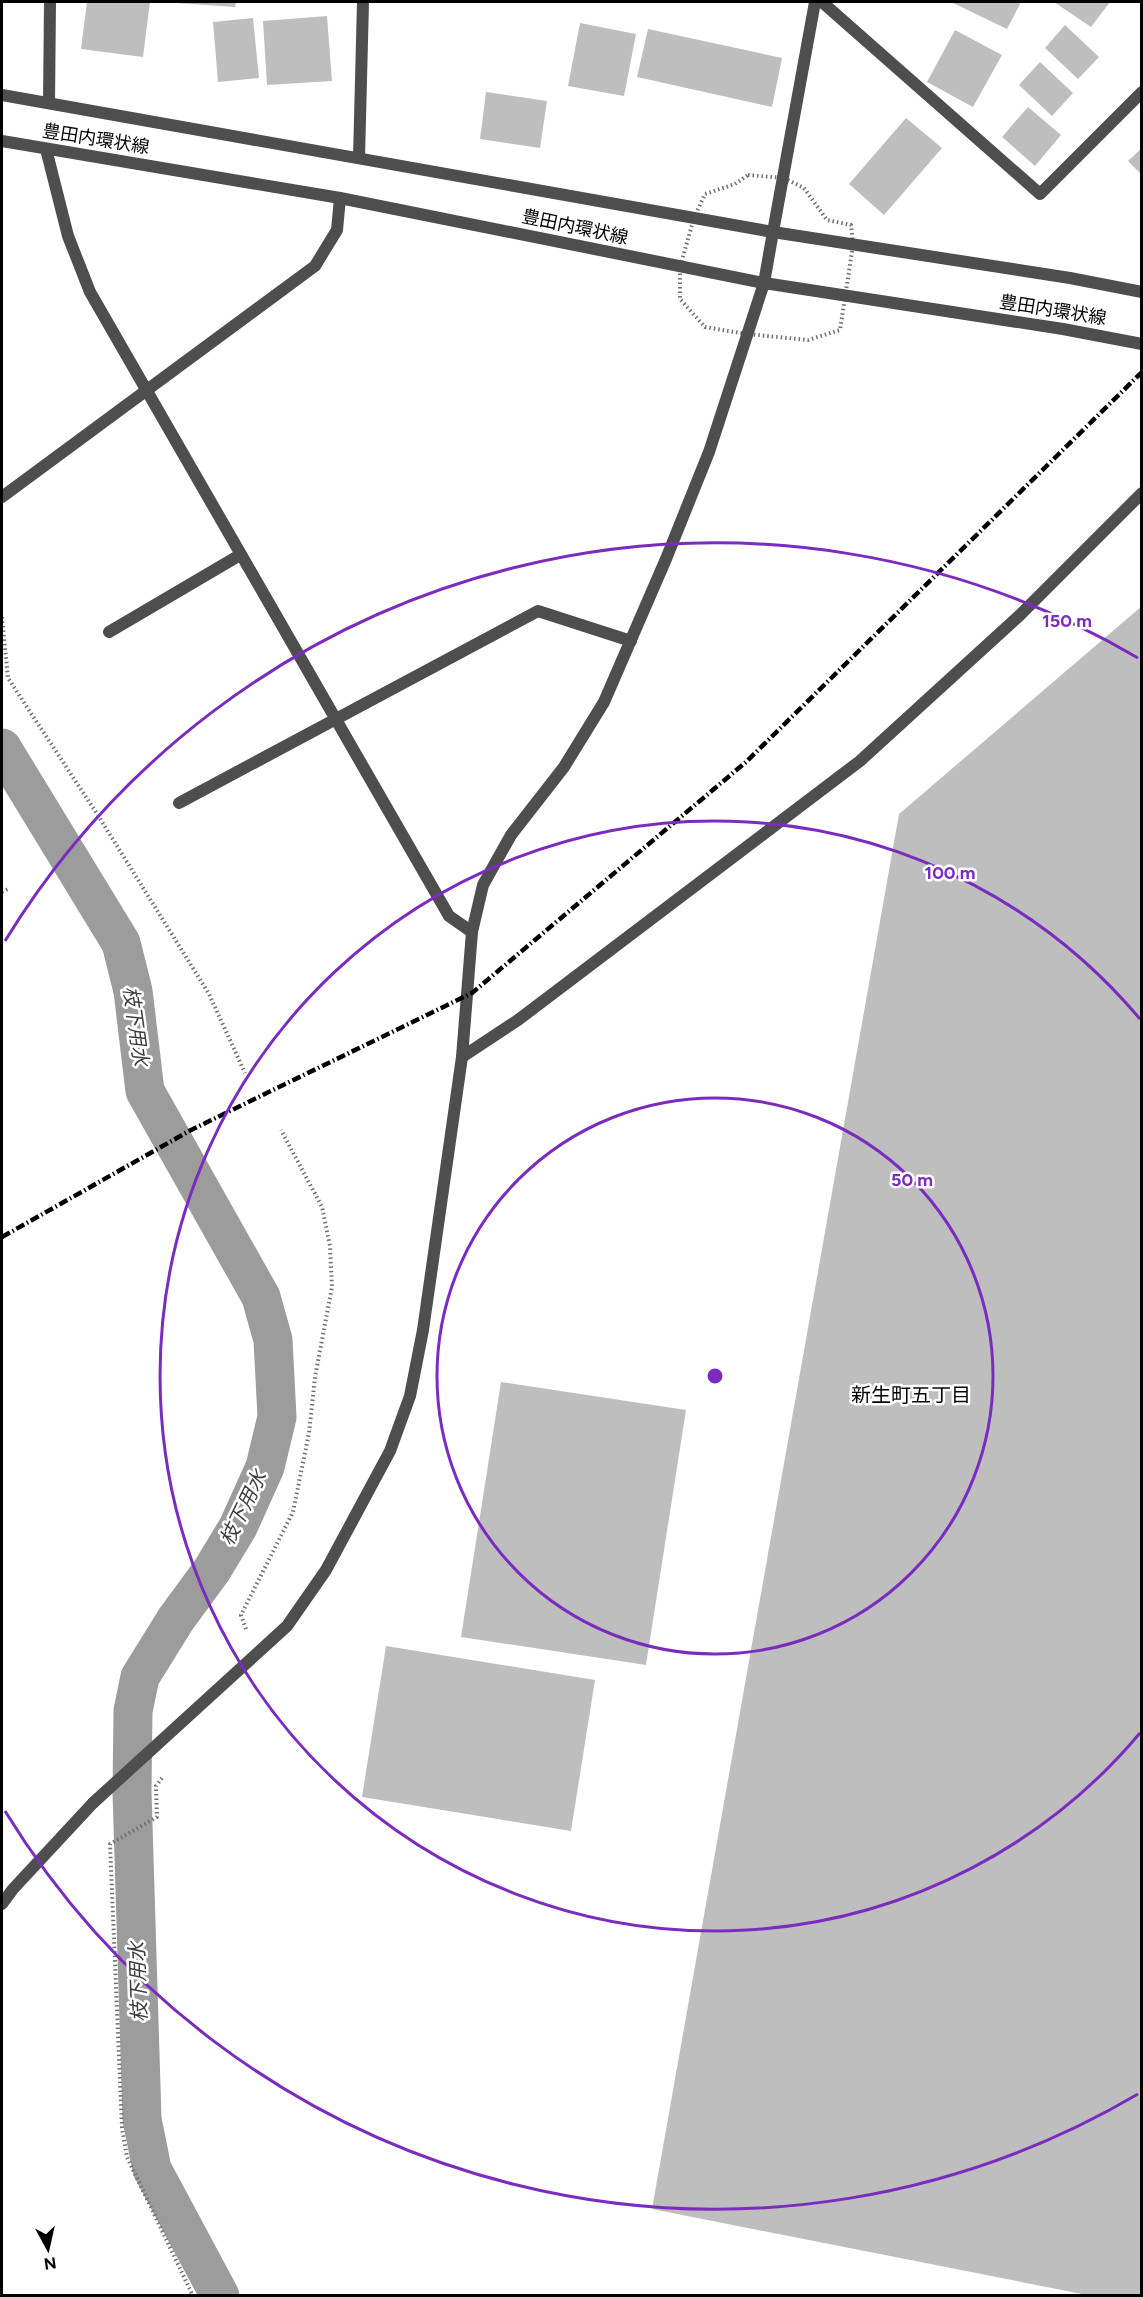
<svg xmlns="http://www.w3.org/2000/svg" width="1143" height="2297" viewBox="0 0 1143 2297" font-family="Figtree,'Noto Sans JP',sans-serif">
<rect width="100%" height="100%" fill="#fff"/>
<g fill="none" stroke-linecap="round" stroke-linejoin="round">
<!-- canal -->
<path stroke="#9c9c9c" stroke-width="39" d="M2 748 121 943 133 991 145 1091 261 1297 273 1340 277 1417 265 1467 238 1527 212 1570 176 1619 140 1677 133 1711 132 1792 142 2119 152 2169 220 2296"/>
</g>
<!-- building -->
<path fill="#bebebe" d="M87 2H150L143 57 81 49Z
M176 2H236L235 7 176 3Z
M951 2H1021L1007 29Z
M1054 2H1110L1091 27Z
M327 16 332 81 267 85 263 21Z
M253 18 259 78 218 82 213 22Z
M580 23 636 34 624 96 568 86Z
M1065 25 1099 57 1078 79 1045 48Z
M648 29 782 58 772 107 637 77Z
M955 30 1002 55 973 107 927 82Z
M1040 62 1073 93 1052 116 1019 85Z
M486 92 547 101 540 148 480 139Z
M1028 107 1061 135 1035 166 1002 137Z
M906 118 942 148 884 215 849 184Z
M1142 148V175L1128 161Z
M1142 606V2296H1092L652 2209 899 814Z
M501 1382 686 1410 646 1665 461 1637Z
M386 1646 595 1680 571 1831 362 1797Z"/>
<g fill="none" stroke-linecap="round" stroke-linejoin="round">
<!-- path -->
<path stroke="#707070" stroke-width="4" stroke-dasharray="1.5 3" stroke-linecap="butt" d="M748 175 784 178 804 188 827 220 851 225 853 245 840 330 808 340 747 334 705 327 680 299V267L694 218 705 194 735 184Z
M2 617 8 678 99 817 209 994 245 1073
M2 892 8 889
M246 1629 241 1615 293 1512 309 1433 315 1377 332 1287 330 1246 322 1207 281 1130
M162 1778 156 1786 157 1817 110 1844 122 2128 127 2157 193 2296"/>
<!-- minor -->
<path stroke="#4e4e4e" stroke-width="12" d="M822 2 1040 194 1142 92
M49 103 50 2
M46 149 68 236 90 292 449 916 472 932
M773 232 815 2
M2 497 315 266 337 230 340 198
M109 632 240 555
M179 803 538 611 631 641
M462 1057 518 1020 860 761 1020 615 1142 493
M2 1904 13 1889 93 1803"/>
<!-- tertiary -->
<path stroke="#4e4e4e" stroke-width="12" d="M2 95 773 232 1070 278 1142 292
M2 141 340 198 764 283 1063 329 1142 344
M359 158 363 2
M93 1803 287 1626 326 1570 390 1451 410 1396 423 1330 462 1057 472 932 483 885 511 835 564 767 604 702 666 559 709 452 764 283 773 232"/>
<!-- rail -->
<path stroke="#000" stroke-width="4.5" stroke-dasharray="9 3 1.5 3" stroke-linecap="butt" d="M2 1237 191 1130 472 993 746 762 1142 372"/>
</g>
<!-- distance rings -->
<g fill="none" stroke="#7b2cbf" stroke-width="3">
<circle cx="715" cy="1376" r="278"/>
<path d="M1140 1733A555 555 0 1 1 1140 1019"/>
<path d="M1138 2094A833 833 0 0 1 5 1811M5 941A833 833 0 0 1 1138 658"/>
</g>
<g text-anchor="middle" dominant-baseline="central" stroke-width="5" stroke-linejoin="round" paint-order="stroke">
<!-- street labels -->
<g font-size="18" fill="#000" stroke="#fff">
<text transform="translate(96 139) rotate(9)">豊田内環状線</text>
<text transform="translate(575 227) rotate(12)">豊田内環状線</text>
<text transform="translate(1053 310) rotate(9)">豊田内環状線</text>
</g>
<!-- water labels -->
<g font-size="20" font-style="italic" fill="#3d3d3d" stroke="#fff">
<text transform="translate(136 1026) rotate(82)">枝下用水</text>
<text transform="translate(243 1508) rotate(-64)">枝下用水</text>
<text transform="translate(138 1982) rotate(-92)">枝下用水</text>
</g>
<!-- neighbourhood labels -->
<g font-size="20" fill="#000" stroke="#fff">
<text x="911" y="1395">新生町五丁目</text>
</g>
</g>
<circle cx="715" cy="1376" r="9" fill="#7b2cbf" stroke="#fff" stroke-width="3"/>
<g font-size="18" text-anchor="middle" font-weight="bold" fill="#7b2cbf" stroke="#fff" stroke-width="5" stroke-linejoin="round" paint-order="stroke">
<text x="1067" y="627">150 m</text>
<text x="950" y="879">100 m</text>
<text x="912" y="1186">50 m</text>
</g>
<!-- border -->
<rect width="1143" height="2297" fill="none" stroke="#000000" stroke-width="6"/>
<!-- north arrow -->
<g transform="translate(48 2249) rotate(172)" stroke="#ffffff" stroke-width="4.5" paint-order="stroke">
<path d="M0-4.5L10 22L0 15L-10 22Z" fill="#000000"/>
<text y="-9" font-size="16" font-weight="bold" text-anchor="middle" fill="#000000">N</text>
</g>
</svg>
